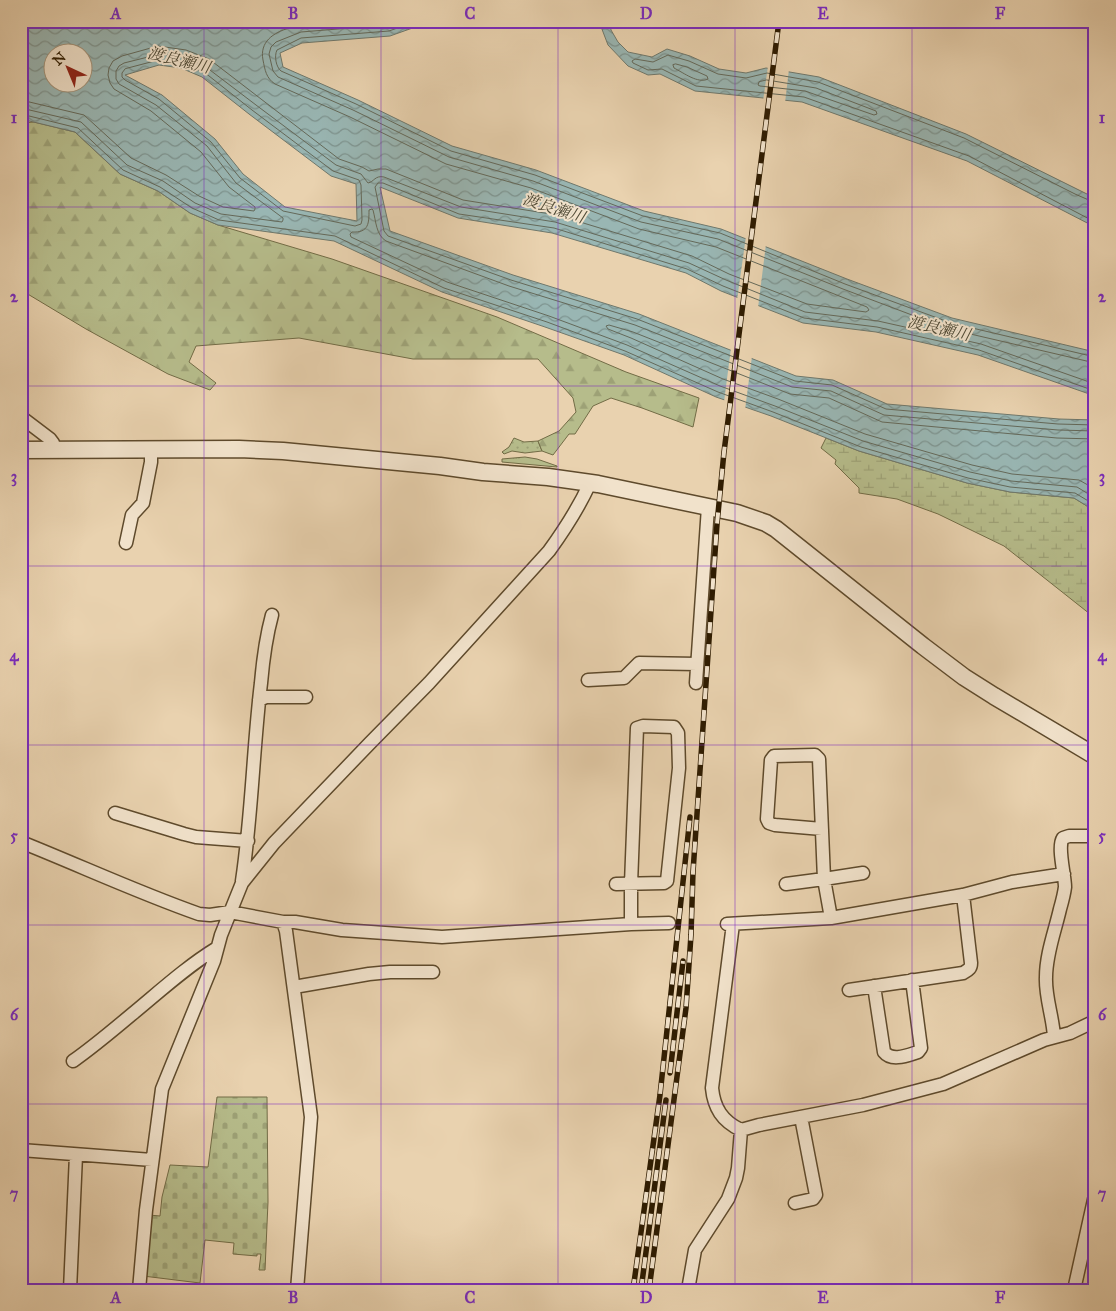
<svg xmlns="http://www.w3.org/2000/svg" width="1116" height="1311" viewBox="0 0 1116 1311" font-family="'IM FELL Great Primer','Noto Serif JP',serif">
<defs>
<pattern id="grass-dots" width="8" height="8" patternUnits="userSpaceOnUse" patternTransform="scale(1.25)"><rect width="8" height="8" fill="#b6bc8b"/><path d="M2 2h.1M6 6h.1" fill="none" stroke="#9da176" stroke-width="1.8" stroke-linecap="round"/></pattern>
<pattern id="forest-firs" width="22" height="20" patternUnits="userSpaceOnUse" patternTransform="scale(1.25)"><rect width="22" height="20" fill="#b6bc8b"/><path d="M5 1l3.5 6h-7zM16 11l3.5 6h-7z" fill="#9da176"/></pattern>
<pattern id="wetland-marsh" width="20" height="14" patternUnits="userSpaceOnUse" patternTransform="scale(1.25)"><rect width="20" height="14" fill="#b6bc8b"/><path d="M1 5h8M5 5V1M11 12h8M15 12V8" fill="none" stroke="#9da176"/></pattern>
<pattern id="cemetery-stones" width="16" height="16" patternUnits="userSpaceOnUse" patternTransform="scale(1.25)"><rect width="16" height="16" fill="#b6bc8b"/><path d="M2 7V4a2 2 0 0 1 4 0v3zM10 15v-3a2 2 0 0 1 4 0v3z" fill="#9da176"/></pattern>
<pattern id="park-tufts" width="24" height="20" patternUnits="userSpaceOnUse" patternTransform="scale(1.25)"><rect width="24" height="20" fill="#b6bc8b"/><path d="M3 7l-1-3M5 7V3M7 7l1-3M15 17l-1-3M17 17v-4M19 17l1-3" fill="none" stroke="#9da176"/></pattern>
<pattern id="water-waves" width="16" height="10" patternUnits="userSpaceOnUse" patternTransform="scale(1.25)"><rect width="16" height="10" fill="#99b6b3"/><path d="M0 5q4-4 8 0t8 0" fill="none" stroke="#7d938f"/></pattern>
</defs>
<rect width="100%" height="100%" fill="#e9d2af"/>
<filter id="stains"><feTurbulence type="fractalNoise" baseFrequency=".004" numOctaves="4"/><feColorMatrix values="0 0 0 0 .2 0 0 0 0 .09 0 0 0 0 .02 0 0 0 .5 -.17"/></filter>
<radialGradient id="worn" r=".72"><stop offset=".6" stop-color="#630" stop-opacity="0"/><stop offset="1" stop-color="#630" stop-opacity=".3"/></radialGradient>
<!-- grass -->
<path fill="url(#grass-dots)" stroke="#726c46" d="M514 438 524 442 538 441 542 451 525 453 512 451 504 454 502 452 509 447Z"/>
<!-- forest -->
<path fill="url(#forest-firs)" stroke="#726c46" d="M34 122 75 132 120 174 158 191 190 213 218 225 332 259 497 317 626 372 699 398 693 427 642 408 611 398 593 406 575 434H569L553 455 542 451 538 441 559 431 576 412 573 398 538 359H413L299 338 196 346 189 362 216 383 210 390 168 374 86 329 21 290V123Z"/>
<!-- wetland -->
<path fill="url(#wetland-marsh)" stroke="#726c46" d="M826 438 859 451 967 483 1010 492 1074 498 1095 511V618L1004 546 938 514 897 499 859 493V488L835 464 836 460 821 448Z"/>
<!-- cemetery -->
<path fill="url(#cemetery-stones)" stroke="#726c46" d="M217 1097H267L268 1202 265 1270H259L261 1254H257V1256L233 1254 234 1243 205 1240 200 1283 143 1276 149 1215 160 1216 162 1197 170 1165 208 1167Z"/>
<!-- park -->
<path fill="url(#park-tufts)" stroke="#726c46" d="M525 457 537 459 557 466V467L502 462V459Z"/>
<!-- water -->
<path fill="url(#water-waves)" stroke="#6f786c" fill-rule="evenodd" d="M21 21H427L421 25 390 36 302 43 280 53 283 67 358 100 452 146 536 170 644 211 721 229 847 279 952 318 1095 352V396L978 355 876 332 803 323 721 291 686 273 552 233 458 218 380 187 390 231 513 275 639 314 796 376 833 380 887 404 1059 419 1095 420V511L1074 498 1010 492 967 483 859 451 771 416 716 397 624 355 545 327 442 292 334 241 218 225 190 213 158 191 120 174 75 132 21 119ZM52 52H82V82H52ZM159 65 181 68 202 77 249 114 331 176 356 184 357 221 285 207 243 174 215 139 162 95 125 75Z
M600 21H610L611 30 618 42 628 52 652 57 667 49 690 56 719 69 746 73 766 68 819 77 966 134 1095 198V227L967 161 802 102 695 91 660 74 648 75 628 66 608 45 600 24Z"/>
<!-- pier -->
<path fill="#e9d2af" d="M768 66 789 69 785 103 763 101Z
M746 236 766 244 758 308 737 300Z
M731 348 752 356 745 410 724 402Z"/>
<g fill="none" stroke-linecap="round" stroke-linejoin="round">
<!-- shore -->
<path stroke="#64695a" stroke-width="1" d="M398 21 387 25 301 32 276 42 271 47 269 54 273 71 278 77 353 110 449 157 533 181 641 222 718 239 843 289 949 329 1095 363
M417 21 389 31 301 38 277 50C274 56 276 67 281 71L356 104 451 151 535 175 643 216 720 233 845 284 951 323 1095 357
M159 60 182 63 204 72 252 110 333 171 359 180 361 185 362 220 361 224 355 226 283 211 240 178 211 142 159 99 125 80 122 77V73L125 69Z
M676 64 687 67 707 76 708 79C698 84 684 73 674 68L673 65Z
M767 80 816 88 876 111 877 114 874 115 805 91 760 86 758 85 759 82Z
M21 100 84 115 131 158 166 175 199 196 223 207 254 211 255 209V207L229 187 201 152 151 111 114 89 110 83 108 75 109 68 113 61 122 56 158 46 186 50 209 59 339 159 362 167 369 171 378 169H386L463 200 557 215 692 256 729 274 807 304 866 312 869 310 867 307 716 247 639 229 531 188 446 164 350 117 275 84C266 78 265 70 263 60 256 24 316 23 340 21
M21 108 81 122 127 165 163 181 195 203 221 214 282 222 283 220V218L236 183 207 146 156 105 119 84 116 79V71L119 66 124 63 160 54 184 57 206 67 256 105 336 165 361 174 368 183C374 182 375 175 384 177L461 207 555 222 689 263 726 280 805 312 878 321 981 344 1095 384
M21 114 78 128 123 170 160 187 192 208 219 220 335 236 444 288 547 322 625 351 718 392 773 412 861 447 968 478 1010 487 1075 493 1095 505
M1095 202 1091 201 1075 194 964 138 818 82 767 73 746 78 718 74 689 61 668 55 653 62 635 59 632 61 633 63 648 70 662 69 696 86 804 97 969 156 1095 222
M1095 391 979 350 877 327 804 318 723 286 687 269 554 228 459 214 383 183H378L375 187 384 231 388 236 511 280 637 319 795 381 832 385 886 409 1058 424 1095 425
M1095 431 1058 430 884 415 831 391 792 387 635 325 509 286 386 241C376 235 376 221 373 210L372 209 369 210C369 223 369 233 352 232L350 234 351 237 447 282 549 316 627 345 720 386 775 406 863 441 970 472 1011 481 1077 487 1095 498
M1095 439 1057 438 882 422 829 398 790 394 633 332 609 325 606 326 608 329 631 338 723 379 778 399 865 434 972 465 1012 474 1079 480 1095 489"/>
<defs>
<path id="minor" d="M21 417 50 439 53 443 54 449
M126 543 132 515 143 503 151 462V449
M588 680 624 678 639 663 697 664
M696 683 708 507
M259 700 266 697H306
M115 813 184 834 196 837 248 841
M822 829 775 825 769 823 767 819 771 760 774 756 815 755 819 759 824 879 831 918
M21 842C81 866 139 893 199 914L210 915 230 912 283 922H295L342 930 442 937 631 924 669 923
M242 881C252 815 253 749 261 683 263 660 266 637 272 615
M616 884 664 883 667 881 679 768 678 733 674 727 643 726 637 728 631 884V924
M786 884 824 879 863 873
M283 922 286 931 311 1117 297 1290
M727 924 831 918 963 895 1012 882 1064 874
M733 924 712 1088C714 1108 722 1121 741 1130L759 1125 863 1105 943 1084 1044 1040 1070 1033 1095 1021
M874 986 884 1052C892 1062 908 1055 918 1052L921 1048 912 980
M294 987 369 974 390 972H433
M849 990 963 973C968 970 971 969 971 963L963 895
M1054 1037C1053 1017 1045 997 1046 977 1046 954 1055 931 1060 909 1062 902 1064 895 1065 887 1065 875 1057 847 1063 838L1069 836H1095
M73 1061C93 1047 112 1031 131 1015 159 992 186 967 217 948
M21 1150 152 1160
M795 1203 813 1199 816 1195 801 1117
M70 1290 76 1155
M139 1290 146 1210 162 1089 214 961 221 935 242 883 274 843 370 743 429 683 549 551C565 529 579 507 590 483
M688 1290 695 1250 728 1199 736 1178 738 1168 741 1130
M1074 1290 1095 1195"/>
<path id="tertiary" d="M21 450 239 449 283 451 440 466 483 472 548 477 598 484 737 513 766 523 776 529 923 646 964 677 994 696 1095 756"/>
</defs>
<!-- minor casing -->
<use href="#minor" stroke="#5e4a2c" stroke-width="15"/>
<!-- tertiary casing -->
<use href="#tertiary" stroke="#5e4a2c" stroke-width="19"/>
<!-- minor -->
<use href="#minor" stroke="#f1e2cb" stroke-width="12"/>
<!-- tertiary -->
<use href="#tertiary" stroke="#f1e2cb" stroke-width="16"/>
<defs>
<path id="rail" d="M670 1073 683 961
M633 1290 660 1095 690 817
M641 1290 666 1100
M649 1290 686 1008 691 935 693 872 717 524 724 452 779 21"/>
</defs>
<!-- rail casing -->
<use href="#rail" stroke="#2f1c01" stroke-width="5.5"/>
<!-- rail -->
<use href="#rail" stroke="#f1e2cb" stroke-width="4" stroke-dasharray="11" stroke-linecap="butt"/>
</g>
<!-- grid -->
<path fill="none" stroke="#7b2cbf" stroke-width="1" stroke-opacity="0.55" d="M204 21V1290M381 21V1290M558 21V1290M735 21V1290M912 21V1290M21 207H1095M21 386H1095M21 566H1095M21 745H1095M21 925H1095M21 1104H1095"/>
<g text-anchor="middle" dominant-baseline="central" stroke-width="4" stroke-linejoin="round" paint-order="stroke">
<!-- water labels -->
<g font-size="16" font-style="italic" fill="#4f4a36" stroke="#f1e2cb">
<text transform="translate(179 60) rotate(14)">渡良瀬川</text>
<text transform="translate(554 208) rotate(18)">渡良瀬川</text>
<text transform="translate(939 328) rotate(13)">渡良瀬川</text>
</g>
</g>
<!-- margin -->
<rect width="1116" height="1311" fill="none" stroke="#e9d2af" stroke-width="55"/>
<!-- north arrow -->
<g transform="translate(68 68) rotate(316)"><circle r="24" fill="#f1e2cb" stroke="#a3937a"/>
<path d="M0-4L9 19L0 12L-9 19Z" fill="#8f2418"/>
<text y="-8" font-size="14" font-weight="bold" text-anchor="middle" fill="#2f1c01">N</text>
</g>
<rect x="28" y="28" width="1060" height="1256" fill="none" stroke="#7b2cbf" stroke-width="2"/>
<g font-size="16" text-anchor="middle" font-weight="bold" fill="#7b2cbf">
<text x="116" y="19">A</text>
<text x="293" y="19">B</text>
<text x="470" y="19">C</text>
<text x="646" y="19">D</text>
<text x="823" y="19">E</text>
<text x="1000" y="19">F</text>
<text x="14" y="123">1</text>
<text x="1102" y="123">1</text>
<text x="14" y="302">2</text>
<text x="1102" y="302">2</text>
<text x="14" y="482">3</text>
<text x="1102" y="482">3</text>
<text x="14" y="661">4</text>
<text x="1102" y="661">4</text>
<text x="14" y="841">5</text>
<text x="1102" y="841">5</text>
<text x="14" y="1020">6</text>
<text x="1102" y="1020">6</text>
<text x="14" y="1199">7</text>
<text x="1102" y="1199">7</text>
<text x="116" y="1303">A</text>
<text x="293" y="1303">B</text>
<text x="470" y="1303">C</text>
<text x="646" y="1303">D</text>
<text x="823" y="1303">E</text>
<text x="1000" y="1303">F</text>
</g>
<rect width="100%" height="100%" filter="url(#stains)"/>
<rect width="100%" height="100%" fill="url(#worn)"/>
</svg>
